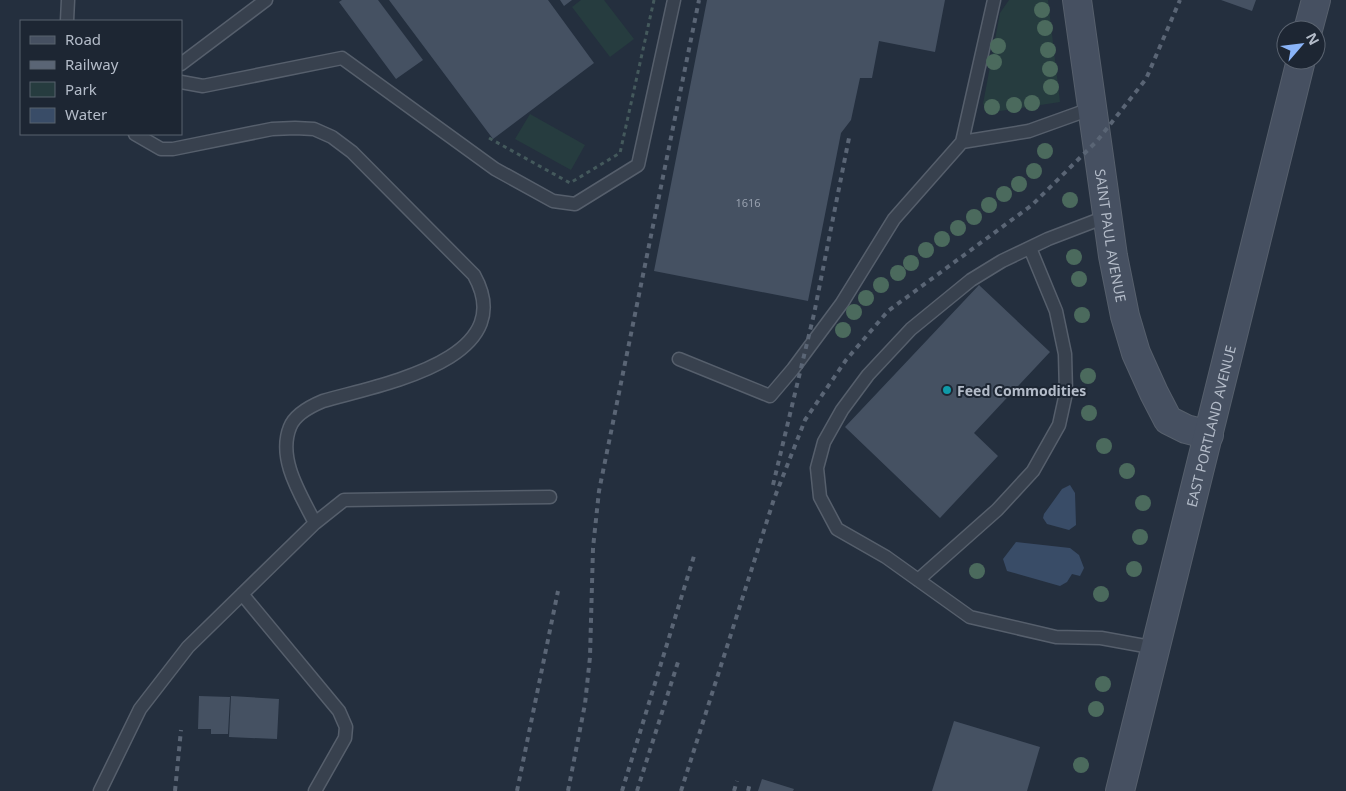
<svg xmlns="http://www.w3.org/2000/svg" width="1346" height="791" viewBox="0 0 1346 791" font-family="'Noto Sans',sans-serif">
<rect width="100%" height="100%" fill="#242f3e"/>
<!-- green -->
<path fill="#263c3f" d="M581 0H604L634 39 610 57 572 7Z
M1009 0H1048L1060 102 994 112 987 109 983 104 1000 13Z
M530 114 585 145 571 170 515 139Z"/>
<!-- water -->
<path fill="#394c67" d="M1070 485 1075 493 1076 525 1069 530 1047 524 1043 518 1044 514 1062 489Z
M1016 542 1070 548 1079 555 1084 568 1080 576 1072 574 1067 582 1060 586 1007 571 1003 559Z"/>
<!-- building -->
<path fill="#455162" d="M342 0H378L423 60 396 79 339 2Z
M389 0H548L594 63 493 139Z
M560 0H572L564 6Z
M707 0H945L935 52 879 41 872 78H860L851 120 841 133 808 301 654 271Z
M1221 0H1256L1252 11Z
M979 285 1050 352 974 433 998 456 940 518 845 427Z
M199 696 230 697 228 734H211V729H198Z
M231 696 279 699 277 739 229 737Z
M954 721 1040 747 1027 791H932Z
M762 779 794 789 793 791H758Z"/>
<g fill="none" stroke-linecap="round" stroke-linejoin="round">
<defs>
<path id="lane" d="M67 21 68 0
M181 64 266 0
M181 82 203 86 342 58 495 169 553 201 575 204 638 165 674 0
M135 134 161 149H173L272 129 295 128 314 129 332 137 352 152 474 275C522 361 377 385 323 401 311 406 295 414 290 427 277 459 301 495 315 523
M962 142 1029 131 1093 108
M1108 216 1048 239 1002 261 971 280 911 329 868 375 842 410 824 442 817 468 820 497 837 529 886 557 970 617 1056 637 1101 638 1156 648
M679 359 770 396 793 369 842 303 894 219 962 142 994 0
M918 580 997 510 1033 471 1059 425 1066 393 1065 354 1056 311 1030 248
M242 594 339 711 346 727 345 738 315 791
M100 791 140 709 188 647 315 523 344 500 550 497"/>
<g id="secondary">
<path id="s1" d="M1077 0 1113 256 1125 316 1136 353 1154 393 1168 420 1186 429 1209 435"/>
<path d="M1308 30 1316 0"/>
<path id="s2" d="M1120 791 1301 60"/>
</g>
</defs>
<!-- lane casing -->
<use href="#lane" stroke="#565f6c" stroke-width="15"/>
<!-- secondary casing -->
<use href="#secondary" stroke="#565f6c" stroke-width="30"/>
<!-- path -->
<path stroke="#44595c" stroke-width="3" stroke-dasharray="4 4" stroke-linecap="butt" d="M489 138 570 183 620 153 654 0"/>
<!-- lane -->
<use href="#lane" stroke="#38414e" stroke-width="12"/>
<!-- secondary -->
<use href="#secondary" stroke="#465061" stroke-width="28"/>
<!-- rail -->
<path stroke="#5a6575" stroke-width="4" stroke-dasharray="5 5" stroke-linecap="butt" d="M773 485 814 314 849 138
M175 791 181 730
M517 791 558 591
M568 791 585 704 590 657 593 548 599 491 699 0
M622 791 694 556
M637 791 678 662
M681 791 774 499 805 420 846 360 888 311 1032 205 1097 141 1146 79 1180 0
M734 791 737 781
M748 791 750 783"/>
</g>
<!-- trees -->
<g fill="#4b6a5d">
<circle cx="1042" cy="10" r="8"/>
<circle cx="1045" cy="28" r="8"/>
<circle cx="998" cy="46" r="8"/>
<circle cx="1048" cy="50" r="8"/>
<circle cx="994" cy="62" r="8"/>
<circle cx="1050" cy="69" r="8"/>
<circle cx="1051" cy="87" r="8"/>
<circle cx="1032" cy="103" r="8"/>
<circle cx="1014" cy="105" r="8"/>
<circle cx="992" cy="107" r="8"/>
<circle cx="1045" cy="151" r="8"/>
<circle cx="1034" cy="171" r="8"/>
<circle cx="1019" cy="184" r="8"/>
<circle cx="1004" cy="194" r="8"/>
<circle cx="1070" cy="200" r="8"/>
<circle cx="989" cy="205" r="8"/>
<circle cx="974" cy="217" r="8"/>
<circle cx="958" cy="228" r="8"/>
<circle cx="942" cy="239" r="8"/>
<circle cx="926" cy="250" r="8"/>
<circle cx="1074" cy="257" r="8"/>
<circle cx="911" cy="263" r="8"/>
<circle cx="898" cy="273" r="8"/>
<circle cx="1079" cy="279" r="8"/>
<circle cx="881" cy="285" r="8"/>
<circle cx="866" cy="298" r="8"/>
<circle cx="854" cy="312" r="8"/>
<circle cx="1082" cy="315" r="8"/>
<circle cx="843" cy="330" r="8"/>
<circle cx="1088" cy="376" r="8"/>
<circle cx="1089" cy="413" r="8"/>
<circle cx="1104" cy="446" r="8"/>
<circle cx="1127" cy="471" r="8"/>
<circle cx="1143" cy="503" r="8"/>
<circle cx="1140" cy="537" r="8"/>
<circle cx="1134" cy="569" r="8"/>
<circle cx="977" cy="571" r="8"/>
<circle cx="1101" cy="594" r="8"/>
<circle cx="1103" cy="684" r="8"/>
<circle cx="1096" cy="709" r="8"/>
<circle cx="1081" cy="765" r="8"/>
</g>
<!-- markers -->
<circle fill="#0f9aa8" stroke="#1d2633" stroke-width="2" cx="947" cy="390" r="5"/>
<g text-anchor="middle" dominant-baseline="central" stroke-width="4" stroke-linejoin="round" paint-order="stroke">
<!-- number labels -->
<g font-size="11" fill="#98a1af">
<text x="748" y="202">1616</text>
</g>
<!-- street labels -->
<g font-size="14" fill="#b4bcc9" stroke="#1d2633">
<text stroke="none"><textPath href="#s1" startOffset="238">SAINT PAUL AVENUE</textPath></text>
<text stroke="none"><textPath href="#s2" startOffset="376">EAST PORTLAND AVENUE</textPath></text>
</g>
<!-- poi labels -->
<g font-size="14" font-weight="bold" fill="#b4bcc9" stroke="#1d2633" text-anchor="start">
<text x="957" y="390">Feed Commodities</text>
</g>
</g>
<!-- legend -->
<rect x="20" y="20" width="162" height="115" fill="#1d2633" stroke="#59626f"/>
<rect x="30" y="36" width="25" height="8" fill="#465061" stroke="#59626f"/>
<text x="65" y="45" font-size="15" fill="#b4bcc9">Road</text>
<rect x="30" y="61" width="25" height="8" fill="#5a6575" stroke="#59626f"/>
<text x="65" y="70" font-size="15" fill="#b4bcc9">Railway</text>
<rect x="30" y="82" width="25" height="15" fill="#263c3f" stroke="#59626f"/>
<text x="65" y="95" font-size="15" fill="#b4bcc9">Park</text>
<rect x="30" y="108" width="25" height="15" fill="#394c67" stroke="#59626f"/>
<text x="65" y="120" font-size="15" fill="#b4bcc9">Water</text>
<!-- north arrow -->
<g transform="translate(1301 45) rotate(62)"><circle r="24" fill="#1d2633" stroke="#59626f"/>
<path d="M0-4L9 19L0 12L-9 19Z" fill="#8ab4f8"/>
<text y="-8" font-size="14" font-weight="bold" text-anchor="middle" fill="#b4bcc9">N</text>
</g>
</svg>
